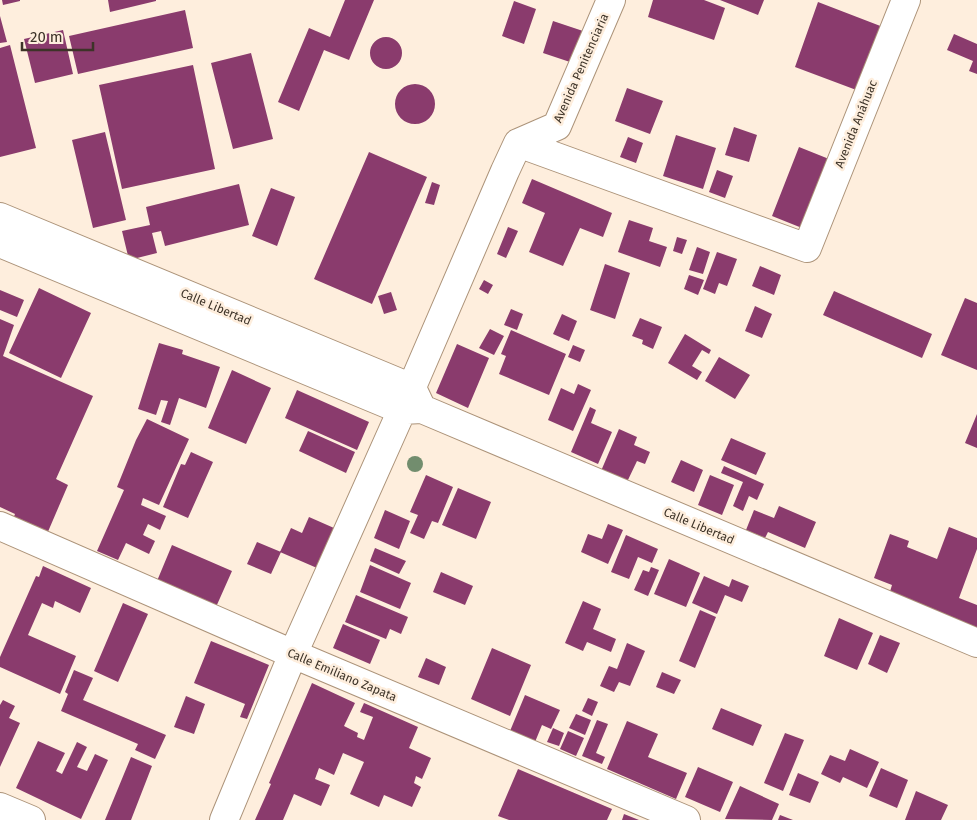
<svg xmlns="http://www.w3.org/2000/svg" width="977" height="820" font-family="'Fira Sans',sans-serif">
  <rect width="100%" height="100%" fill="#feeedd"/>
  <path fill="#8a3b6d" d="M2,0H20V1L3,5Z
    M108,0H156V1L110,12Z
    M345,0H374L349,60L324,50L299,111L278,102L309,28L330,37Z
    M653,0H704L725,8L714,40L648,17Z
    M720,0H764L758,15Z
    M514,1L536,9L524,44L502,36Z
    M818,2L883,27L859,91L795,67Z
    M185,10L193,48L78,74L69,36Z
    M0,16L7,42L0,43Z
    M553,21L586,32L576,64L543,53Z
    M63,30L73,74L35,83L24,39Z
    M954,34L977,44V74L969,71L973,61L947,50Z
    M370 53a16 16 0 1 1 32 0a16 16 0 1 1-32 0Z
    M10,45L36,148L0,157V48Z
    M251,53L273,139L233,149L211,63Z
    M193,65L215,169L122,189L99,85Z
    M395 104a20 20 0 1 1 40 0a20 20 0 1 1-40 0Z
    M627,88L663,101L650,134L615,121Z
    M734,127L757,135L749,162L725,155Z
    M105,132L126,220L93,228L72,140Z
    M676,135L716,148L703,189L663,176Z
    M628,137L643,143L636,163L620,157Z
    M799,147L834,161L807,230L772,216Z
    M369,152L427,177L372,304L314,279Z
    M717,170L733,176L725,198L709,192Z
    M532,179L612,213L603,237L580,228L563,266L529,252L545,213L522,203Z
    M432,182L440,185L434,205L425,203Z
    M239,184L249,225L165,246L161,231L152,233L157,253L129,260L122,231L150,225L146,207Z
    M271,188L295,197L277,246L252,236Z
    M629,220L653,228L649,241L667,247L660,267L618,252Z
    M508,227L518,231L506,258L497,254Z
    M677,237L687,240L682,254L673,251Z
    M697,247L710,252L703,274L689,270Z
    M717,252L737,259L727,286L719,283L715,294L703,289Z
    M605,264L630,273L615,319L590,310Z
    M760,266L781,275L774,295L752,286Z
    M689,275L704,280L698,295L684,289Z
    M484,280L493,285L488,294L479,289Z
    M39,288L91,313L61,378L9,353Z
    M0,290L24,300L17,317L0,310Z
    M834,291L932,334L922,358L823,315Z
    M391,292L397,310L384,314L378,296Z
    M965,298L977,303V370L941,355Z
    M755,306L772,314L762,338L745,331Z
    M511,309L523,314L517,330L504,325Z
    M562,314L577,321L569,341L553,334Z
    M640,318L662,327L653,349L642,344L643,340L632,336Z
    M0,319L14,325L3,356L93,396L56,479L68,485L47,534L13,519L15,514L0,507Z
    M490,329L504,336L494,355L479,348Z
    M511,330L566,354L549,395L499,374L506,356L501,354Z
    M685,334L711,350L709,354L702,350L692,366L702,372L697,380L668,363Z
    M159,343L183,350L182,354L220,367L206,408L179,398L170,425L161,422L168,401L161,400L156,415L138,409Z
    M457,344L489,358L468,408L436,393Z
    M573,345L585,350L580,362L568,357Z
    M719,357L750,375L735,399L705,381Z
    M232,370L271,388L246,444L208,428Z
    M578,384L591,390L573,431L548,420L561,388L574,394Z
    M297,390L369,422L357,450L285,418Z
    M590,407L596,410L591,423L612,432L598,464L571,452Z
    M977,414V448L965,443Z
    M147,419L189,439L159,505L143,498L141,505L166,516L160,530L148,524L143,535L155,541L149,554L126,543L118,560L97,551L124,490L117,487L136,440Z
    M619,429L637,437L634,445L650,452L645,464L637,461L627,482L601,471Z
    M308,431L355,452L346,473L299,451Z
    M731,438L766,453L756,475L721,460Z
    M191,452L213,462L188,518L163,507L181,464L185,465Z
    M681,460L703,470L694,492L671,482Z
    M724,466L764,484L757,500L749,496L743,511L733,506L743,482L721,473Z
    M426,475L453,487L438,523L432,521L424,539L410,533L418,515L410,512Z
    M710,475L734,485L722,515L698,505Z
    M458,488L491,502L476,539L442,525Z
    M779,506L816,522L805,548L768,532L765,538L746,530L754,510L774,518Z
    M385,510L410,521L399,549L374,538Z
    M309,517L334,528L317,568L280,552L291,528L302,533Z
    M608,524L623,530L608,564L581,552L588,534L602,539Z
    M949,527L977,538V549L959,598L977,605V631L888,598L892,585L874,578L890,534L909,541L907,547L937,559Z
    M626,535L658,549L652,563L638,557L629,579L611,572Z
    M257,542L281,552L271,574L247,564Z
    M172,545L232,571L216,607L157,581Z
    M375,548L406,561L399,574L370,561Z
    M669,559L700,573L686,607L654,594Z
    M370,565L411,583L400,609L360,592Z
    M43,566L91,588L80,613L55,601L53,608L42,603L28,635L76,656L60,694L0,667V657L36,576L39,577Z
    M651,567L659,570L648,596L634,590L643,570L649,572Z
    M441,572L473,586L465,605L433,592Z
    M704,576L729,587L732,579L749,586L742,602L725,595L717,614L692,603Z
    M356,595L408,617L401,634L390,629L386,639L345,622Z
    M583,601L601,609L593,629L616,639L611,652L587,642L583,651L565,643Z
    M123,603L148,614L118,682L94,671Z
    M700,610L716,617L695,668L679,661Z
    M839,618L873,633L857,670L824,656Z
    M343,624L380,640L370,664L333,648Z
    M880,635L900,643L887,673L868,664Z
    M211,641L269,665L247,719L240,717L245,704L194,683Z
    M627,643L645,651L630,686L619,682L614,692L600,686L609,666L617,669Z
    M492,648L531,665L510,716L471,699Z
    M426,658L446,667L439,685L418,677Z
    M74,670L93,678L83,700L166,735L155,759L135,750L138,744L61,711L68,694L65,692Z
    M662,672L681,680L674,694L656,687Z
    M312,683L355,703L344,726L358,733L357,737L364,740L373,717L360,712L364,703L418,727L409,748L431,758L422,779L416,776L414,783L421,787L412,807L384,795L379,807L350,794L364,762L343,753L334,775L319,768L315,779L330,785L321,806L294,794L283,820H255L271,784L269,783Z
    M525,695L560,710L551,729L542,725L535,742L510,731Z
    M186,696L205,704L194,734L174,727Z
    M588,698L598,702L592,716L582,711Z
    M3,700L15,706L9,718L20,723L0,767V705Z
    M721,708L762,725L753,746L712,729Z
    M576,714L591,720L585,735L569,728Z
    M597,720L608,724L596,753L605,757L602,764L582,756Z
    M627,721L658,734L648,757L687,773L676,799L607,769Z
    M553,728L564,733L559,746L547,742Z
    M568,731L584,738L576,756L560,749Z
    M785,733L804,740L783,791L764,783Z
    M38,741L65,753L56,771L62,774L77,742L87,747L77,767L87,771L95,754L108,760L81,819L16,788Z
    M850,749L879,762L867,788L843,777L840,783L821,774L830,755L845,761Z
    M131,757L152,766L131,820H105Z
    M698,767L733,782L720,812L685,797Z
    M881,768L908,780L897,808L869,796Z
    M518,769L612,809L607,820H509L498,816Z
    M798,773L819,782L810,803L789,795Z
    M740,786L779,804L772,820L725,819Z
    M916,791L948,805L941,820H905Z
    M624,814L639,820H622Z
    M780,815L793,820H778Z"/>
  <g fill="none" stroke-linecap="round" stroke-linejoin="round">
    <defs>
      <path id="minor" d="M518,143L807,248L906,0
        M518,143L557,126L611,0
        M0,217L412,388L420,405
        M0,243L402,410L422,409L977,643
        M0,526L293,654L686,820
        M224,820L293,654L402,410L505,171L518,143"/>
      <path id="major" d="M0,807L31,820"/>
    </defs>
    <use href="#minor" stroke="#ac9379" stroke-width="30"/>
    <use href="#major" stroke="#ac9379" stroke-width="30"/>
    <use href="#minor" stroke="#fff" stroke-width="28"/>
    <use href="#major" stroke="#fff" stroke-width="28"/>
  </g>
  <circle fill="#728d6e" cx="415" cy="464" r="8"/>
  <g text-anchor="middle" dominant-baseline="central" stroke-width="5" stroke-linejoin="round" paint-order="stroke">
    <g font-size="12" fill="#3d3328" stroke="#feeedd">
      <text transform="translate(581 68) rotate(-66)">Avenida Penitenciaria</text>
      <text transform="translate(856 124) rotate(-68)">Avenida Anáhuac</text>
      <text transform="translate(216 307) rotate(23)">Calle Libertad</text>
      <text transform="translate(699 526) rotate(23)">Calle Libertad</text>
      <text transform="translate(342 675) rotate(23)">Calle Emiliano Zapata</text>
    </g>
  </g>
  <path d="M22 42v8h71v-8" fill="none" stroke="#3d3328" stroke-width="2.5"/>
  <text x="30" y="42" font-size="15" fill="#3d3328" stroke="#feeedd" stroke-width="4" paint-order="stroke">20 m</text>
</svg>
